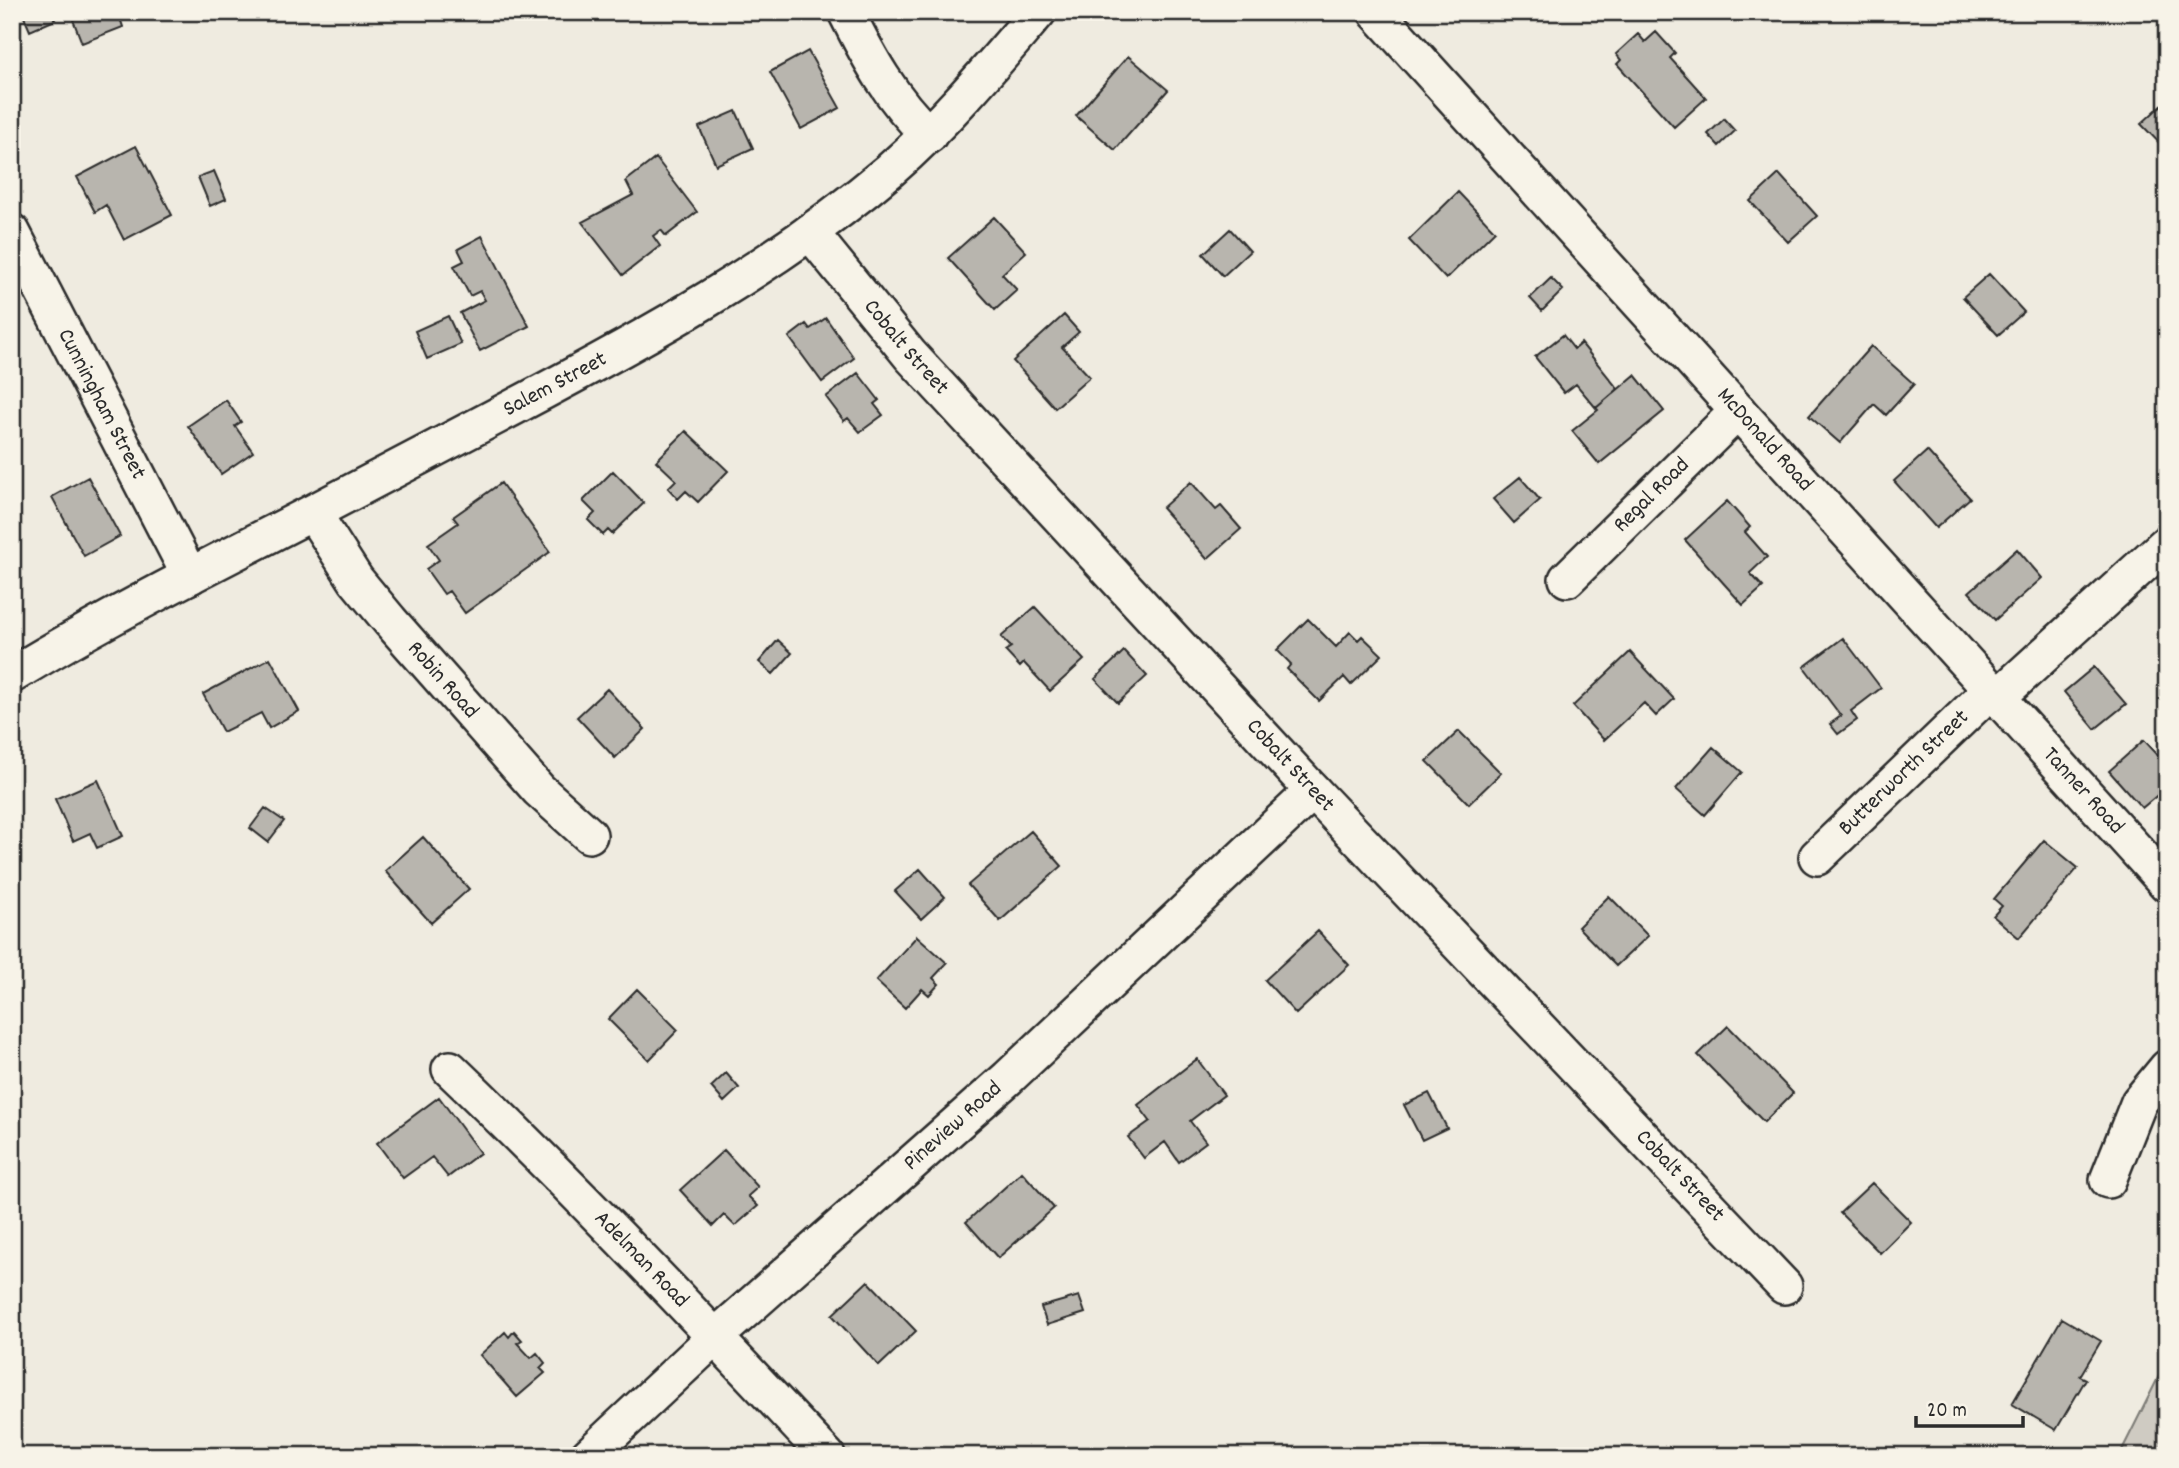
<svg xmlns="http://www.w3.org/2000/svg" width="2179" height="1468" font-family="Dekko,sans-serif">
  <rect width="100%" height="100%" fill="#efebe0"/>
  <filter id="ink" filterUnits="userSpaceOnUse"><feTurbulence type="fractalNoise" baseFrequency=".0143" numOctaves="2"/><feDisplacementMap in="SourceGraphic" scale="14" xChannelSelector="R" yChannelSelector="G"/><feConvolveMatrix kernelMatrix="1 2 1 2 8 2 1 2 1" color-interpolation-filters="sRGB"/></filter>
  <g filter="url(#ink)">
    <path fill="#cfcbc2" stroke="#7d7b76" stroke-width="2" d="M2167,1360V1456H2120L2122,1450Z"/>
    <path fill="#b8b5ae" stroke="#2b2b2b" stroke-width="2" d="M22,12H51L55,20L30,31Z
      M70,12H118L123,27L82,43Z
      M1656,32L1675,53L1670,58L1706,98L1674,127L1617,64L1621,60L1616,54L1638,34L1645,42Z
      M808,51L840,108L801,129L770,72Z
      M1128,56L1168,90L1115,150L1076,116Z
      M2167,100V151L2141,124Z
      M736,111L753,148L716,165L699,127Z
      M1724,119L1735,131L1719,146L1708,134Z
      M136,146L172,215L124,240L106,205L95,212L77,177Z
      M656,158L697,212L666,236L661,230L653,236L660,246L623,275L582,222L633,195L626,181Z
      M214,171L226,199L210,206L198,177Z
      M1779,174L1817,216L1788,242L1750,201Z
      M1458,192L1495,231L1446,279L1409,240Z
      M994,217L1026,252L1002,274L1017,290L995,310L948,258Z
      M1230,229L1250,251L1223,276L1203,254Z
      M482,236L529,326L480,351L460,313L485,300L480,291L470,296L454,266L464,261L458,249Z
      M1989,274L2024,312L1998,335L1963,297Z
      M1551,278L1563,290L1542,311L1530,298Z
      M1064,315L1079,332L1062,347L1090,377L1055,408L1013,361Z
      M448,316L461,344L427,359L415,331Z
      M826,318L854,358L822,382L789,337L806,324L810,329Z
      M1563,335L1574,349L1581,343L1618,389L1596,408L1576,384L1564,393L1535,357Z
      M1871,346L1914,384L1886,415L1874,404L1840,443L1809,416Z
      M858,373L879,400L874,404L883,415L860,432L848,418L844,421L826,397Z
      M1635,375L1664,411L1599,464L1572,431L1598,410L1596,408Z
      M226,400L241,422L235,426L253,452L221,474L188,426Z
      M686,431L728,471L698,502L686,491L678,499L668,488L676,480L656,461Z
      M1927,451L1970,498L1936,528L1894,481Z
      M613,471L644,503L612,534L608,530L603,535L588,520L595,513L583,501Z
      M88,477L120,536L84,556L52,497Z
      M1520,477L1540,500L1514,523L1493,499Z
      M1191,482L1216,510L1221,506L1241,529L1207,559L1162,508Z
      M501,483L550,552L465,613L449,591L444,594L426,569L439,560L428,544L458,523L453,517Z
      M1727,501L1750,527L1745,532L1767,557L1750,573L1763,587L1743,605L1685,540Z
      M2017,549L2042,578L1995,620L1969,592Z
      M1035,607L1084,660L1050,691L1024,663L1020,667L1005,651L1011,647L1001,637Z
      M1308,619L1336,647L1350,632L1358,640L1362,636L1382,655L1351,685L1344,677L1319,701L1287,669L1291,664L1277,650Z
      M1843,638L1881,688L1851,711L1857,720L1838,734L1830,724L1841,716L1804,667Z
      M778,640L792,653L773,674L759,662Z
      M1124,651L1147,676L1118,703L1095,679Z
      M1630,652L1674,699L1656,716L1644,703L1604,740L1573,706Z
      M270,658L299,711L269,728L261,713L223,732L203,694Z
      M2094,667L2126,704L2095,729L2064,692Z
      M607,689L645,729L615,758L577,717Z
      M1459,731L1501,773L1469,804L1427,761Z
      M2144,740L2167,765V787L2142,808L2109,771Z
      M1713,747L1742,772L1705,815L1676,789Z
      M98,780L123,836L97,848L90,833L73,841L55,799Z
      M265,808L284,821L268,842L250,828Z
      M1031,831L1062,866L1000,921L968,885Z
      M423,837L469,889L431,923L385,871Z
      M2044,840L2078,868L2019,938L1993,916L2002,906L1994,899Z
      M920,869L945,897L921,919L895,891Z
      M1609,896L1648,936L1616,966L1578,927Z
      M1318,931L1349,965L1296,1014L1265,980Z
      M917,936L947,963L933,978L939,984L929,995L922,989L905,1008L876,981Z
      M637,989L678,1030L649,1060L608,1019Z
      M1728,1026L1793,1093L1764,1122L1698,1055Z
      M1197,1059L1224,1095L1190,1121L1206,1142L1179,1162L1165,1142L1144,1158L1128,1137L1150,1121L1138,1105Z
      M726,1073L739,1088L724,1102L711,1087Z
      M1429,1093L1447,1128L1422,1140L1404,1105Z
      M439,1097L480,1153L448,1177L432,1157L403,1178L377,1143Z
      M724,1150L758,1187L748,1196L758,1206L735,1226L724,1215L713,1226L680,1190Z
      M1022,1172L1054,1208L998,1258L966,1222Z
      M1872,1183L1911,1222L1880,1253L1840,1213Z
      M868,1281L916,1331L879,1366L832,1315Z
      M1079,1296L1085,1313L1047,1325L1041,1307Z
      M2062,1318L2101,1341L2080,1376L2086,1379L2056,1430L2012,1404Z
      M514,1331L522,1340L517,1343L531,1358L537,1353L545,1363L540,1368L545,1373L517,1397L480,1355L505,1332L509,1337Z"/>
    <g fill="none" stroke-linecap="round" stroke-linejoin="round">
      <defs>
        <g id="minor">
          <path d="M846,12C869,58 891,99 929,135"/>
          <path id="s1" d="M1376,12L2167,884"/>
          <path id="s2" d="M12,232L190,576"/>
          <path id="s3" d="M810,232L910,355L1313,791L1784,1286"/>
          <path id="s4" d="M313,513L356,580L390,621L539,790L589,835"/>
          <path id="s5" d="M1567,579L1738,411"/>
          <path id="s6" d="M12,675C107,617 207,567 306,516C376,480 445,443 514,407C645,338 777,266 890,170C945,122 991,67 1038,12"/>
          <path d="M1998,697L2167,543"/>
          <path id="s7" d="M1817,857L1991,690"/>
          <path id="s8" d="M450,1069C580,1193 704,1325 827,1456"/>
          <path d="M2108,1180L2139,1102L2167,1068"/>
          <path id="s9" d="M588,1456L715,1337L1008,1078L1313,791"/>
        </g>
      </defs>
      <use href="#minor" stroke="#2b2b2b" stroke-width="40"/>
      <use href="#minor" stroke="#f7f3e8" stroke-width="35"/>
    </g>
  </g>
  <g text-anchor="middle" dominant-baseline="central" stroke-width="7" stroke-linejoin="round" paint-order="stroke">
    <g font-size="23" fill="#2b2b2b" stroke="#f7f3e8">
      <text stroke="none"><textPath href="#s3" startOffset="150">Cobalt Street</textPath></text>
      <text stroke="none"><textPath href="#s6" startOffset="616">Salem Street</textPath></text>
      <text stroke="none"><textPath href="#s2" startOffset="194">Cunningham Street</textPath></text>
      <text stroke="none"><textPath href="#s1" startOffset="578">McDonald Road</textPath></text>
      <text stroke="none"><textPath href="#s5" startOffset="119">Regal Road</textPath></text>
      <text stroke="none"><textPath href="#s4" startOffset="212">Robin Road</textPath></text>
      <text stroke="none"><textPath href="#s3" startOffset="718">Cobalt Street</textPath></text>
      <text stroke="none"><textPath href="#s7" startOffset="121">Butterworth Street</textPath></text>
      <text stroke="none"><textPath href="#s1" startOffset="1052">Tanner Road</textPath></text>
      <text stroke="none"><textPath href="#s9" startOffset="492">Pineview Road</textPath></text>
      <text stroke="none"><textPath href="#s3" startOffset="1284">Cobalt Street</textPath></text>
      <text stroke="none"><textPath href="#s8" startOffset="270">Adelman Road</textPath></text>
    </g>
  </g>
  <rect width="2179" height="1468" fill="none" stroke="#f7f3e8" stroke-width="42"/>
  <rect x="21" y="21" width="2137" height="1426" fill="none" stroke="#2b2b2b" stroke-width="2.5" filter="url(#ink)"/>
  <path d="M1916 1416v10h107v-10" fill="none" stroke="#2b2b2b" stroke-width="3.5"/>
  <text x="1927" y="1416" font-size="21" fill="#2b2b2b" stroke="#f7f3e8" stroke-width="5" paint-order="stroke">20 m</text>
</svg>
